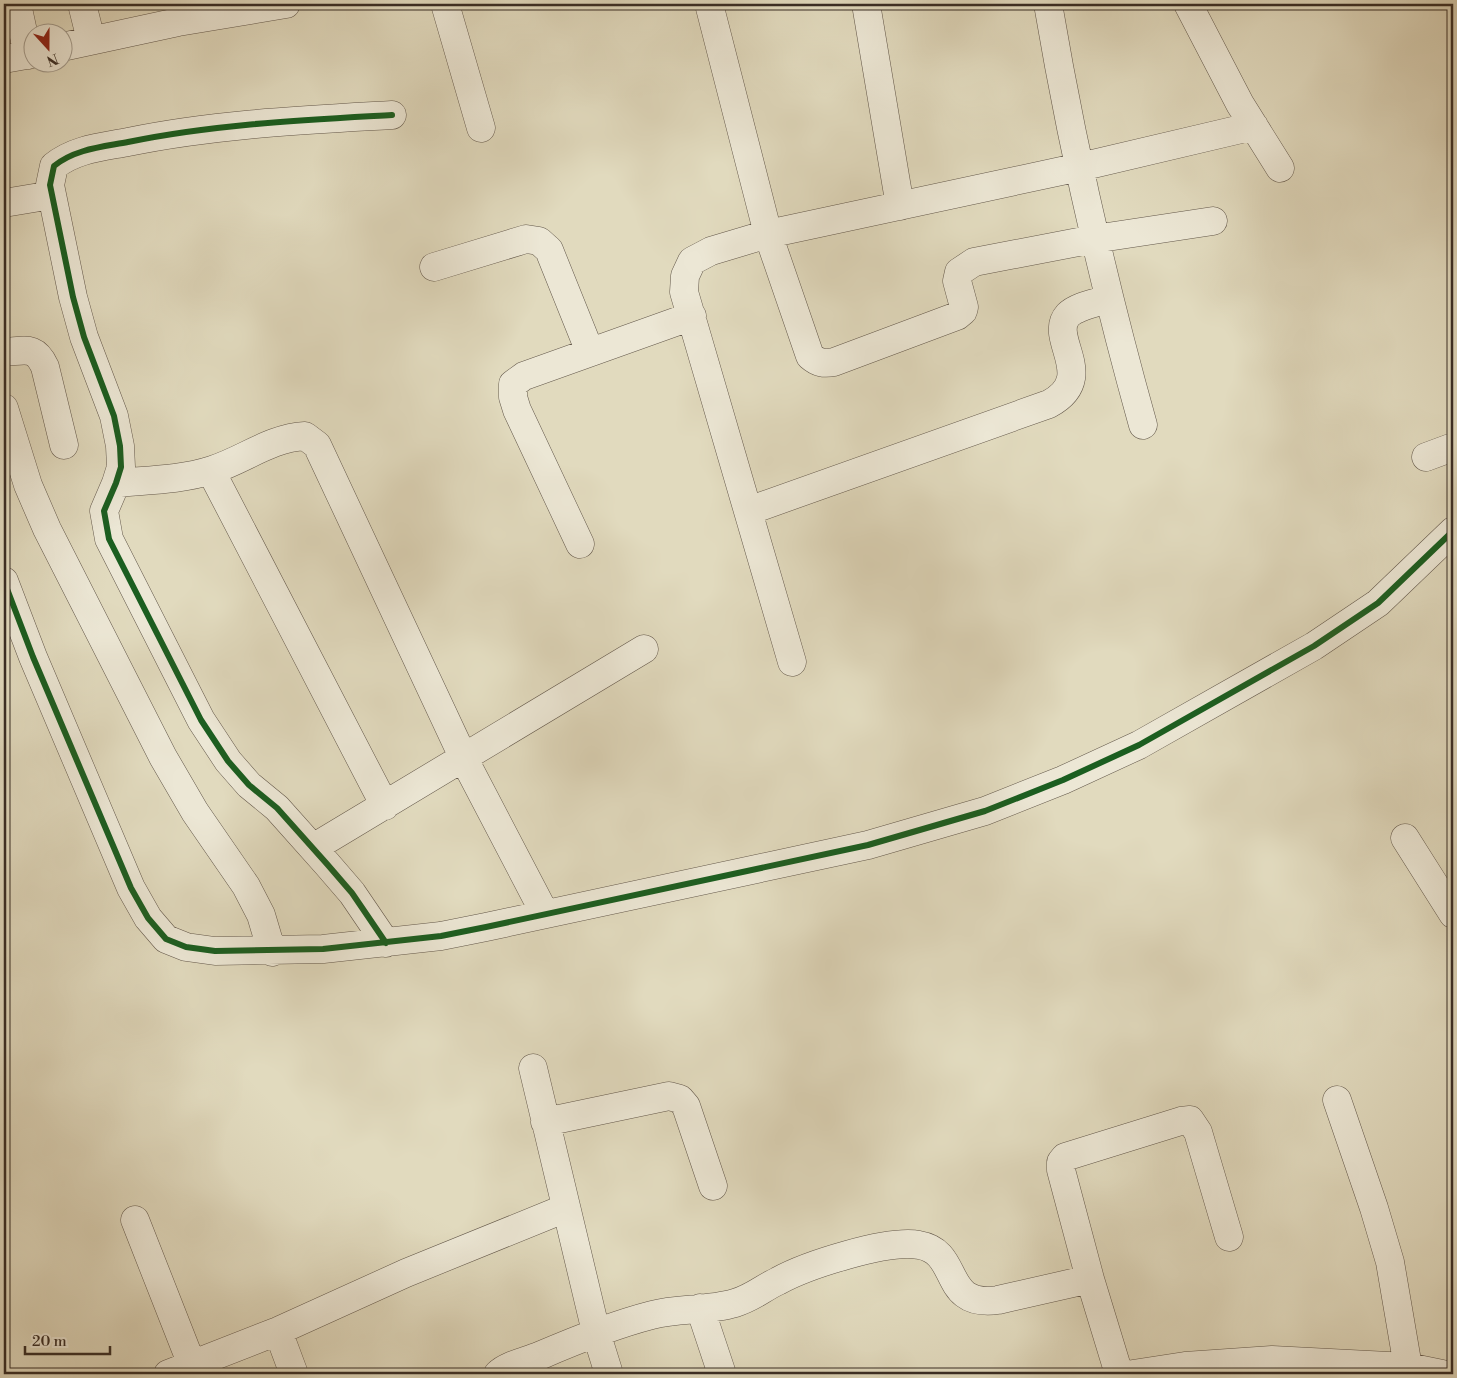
<svg xmlns="http://www.w3.org/2000/svg" width="1457" height="1378" font-family="'Libre Bodoni',serif">
  <rect width="100%" height="100%" fill="#e1dabe"/>
  <filter id="stains"><feTurbulence type="fractalNoise" baseFrequency=".004" numOctaves="4"/><feColorMatrix values="0 0 0 0 .2 0 0 0 0 .09 0 0 0 0 .02 0 0 0 .5 -.17"/></filter>
  <radialGradient id="worn" r=".72"><stop offset=".6" stop-color="#630" stop-opacity="0"/><stop offset="1" stop-color="#630" stop-opacity=".3"/></radialGradient>
  <g fill="none" stroke-linecap="round" stroke-linejoin="round">
    <defs>
      <path id="street" d="M17,4L28,55
        M82,4L91,40
        M445,4L481,128
        M709,4L768,234L810,356C818,363 824,364 834,362L957,316L963,311L964,307L957,281L959,272L974,262L1094,239L1213,221
        M866,4L900,206
        M1048,4C1072,146 1104,286 1143,425
        M1188,4L1240,104L1280,168
        M62,47L178,22L286,4
        M4,59L32,54
        M4,203L52,195
        M434,267L526,239L539,241L549,250L590,352
        M4,352C25,351 35,345 45,367L64,445
        M4,408L28,485L47,529L163,757L195,812L246,886L261,915L272,952
        M1426,457L1453,447
        M211,471L385,806
        M116,483C148,480 181,480 212,470C244,460 270,438 305,436L317,445L464,759L545,914
        M748,511L1049,404C1099,377 1047,338 1068,315C1077,306 1096,303 1108,299
        M580,544L517,410L513,397V384L524,376L692,316
        M4,581L33,657L131,888L148,918L166,939L186,947L215,951L323,949L441,936L486,927L868,845L985,811L1063,780L1139,745L1314,646L1378,603L1453,531
        M792,662L684,292L685,276L692,261L711,251L768,234L1080,167L1254,126
        M1405,838L1453,914
        M313,848L644,649
        M386,943L352,893L327,864L277,808L249,785L228,761L201,720L109,539L104,511L116,483L121,467L120,446L114,416L84,337L73,297L50,185L54,166C75,149 102,147 128,142C215,124 304,120 392,115
        M533,1068L596,1332L609,1374
        M1337,1100L1374,1208L1390,1262L1408,1367
        M545,1122L669,1096L680,1099L686,1106L713,1186
        M135,1220L192,1365
        M700,1308L722,1374
        M278,1331L294,1374
        M168,1374L278,1331L406,1273L566,1208
        M498,1374C507,1365 527,1361 539,1356C576,1340 613,1325 652,1315C679,1308 708,1311 735,1303C754,1297 761,1289 778,1281C807,1265 888,1239 919,1245C962,1252 940,1308 998,1300L1090,1279
        M1119,1374L1090,1279L1061,1170V1162L1065,1157L1181,1121L1190,1120L1198,1132L1229,1237
        M1133,1374L1185,1366L1272,1360L1408,1367L1442,1374"/>
    </defs>
    <use href="#street" stroke="#63584b" stroke-width="29"/>
    <use href="#street" stroke="#ece7d5" stroke-width="28"/>
    <defs>
      <path id="cycleway" d="M4,581L33,657L131,888L148,918L166,939L186,947L215,951L323,949L441,936L486,927L868,845L985,811L1063,780L1139,745L1314,646L1378,603L1453,531
        M386,943L352,893L327,864L277,808L249,785L228,761L201,720L109,539L104,511L116,483L121,467L120,446L114,416L84,337L73,297L50,185L54,166C75,149 102,147 128,142C215,124 304,120 392,115"/>
    </defs>
    <use href="#cycleway" stroke="#ece7d5" stroke-width="9"/>
    <use href="#cycleway" stroke="#1b5e20" stroke-width="6"/>
  </g>
  <rect width="1457" height="1378" fill="none" stroke="#e1dabe" stroke-width="20"/>
  <rect x="5" y="5" width="1447" height="1368" fill="none" stroke="#392d25" stroke-width="2.5"/>
  <rect x="10" y="10" width="1437" height="1358" fill="none" stroke="#392d25"/>
  <g transform="translate(48 48) rotate(159)"><circle r="24" fill="#ece7d5" stroke="#a49d8f"/>
  <path d="M0-4L9 19L0 12L-9 19Z" fill="#8f2418"/>
  <text y="-8" font-size="14" font-weight="bold" text-anchor="middle" fill="#392d25">N</text>
  </g>
  <path d="M25 1346v8h85v-8" fill="none" stroke="#392d25" stroke-width="2.5"/>
  <text x="32" y="1346" font-size="15" fill="#392d25" stroke="#ece7d5" stroke-width="4" paint-order="stroke">20 m</text>
  <rect width="100%" height="100%" filter="url(#stains)"/>
  <rect width="100%" height="100%" fill="url(#worn)"/>
</svg>
